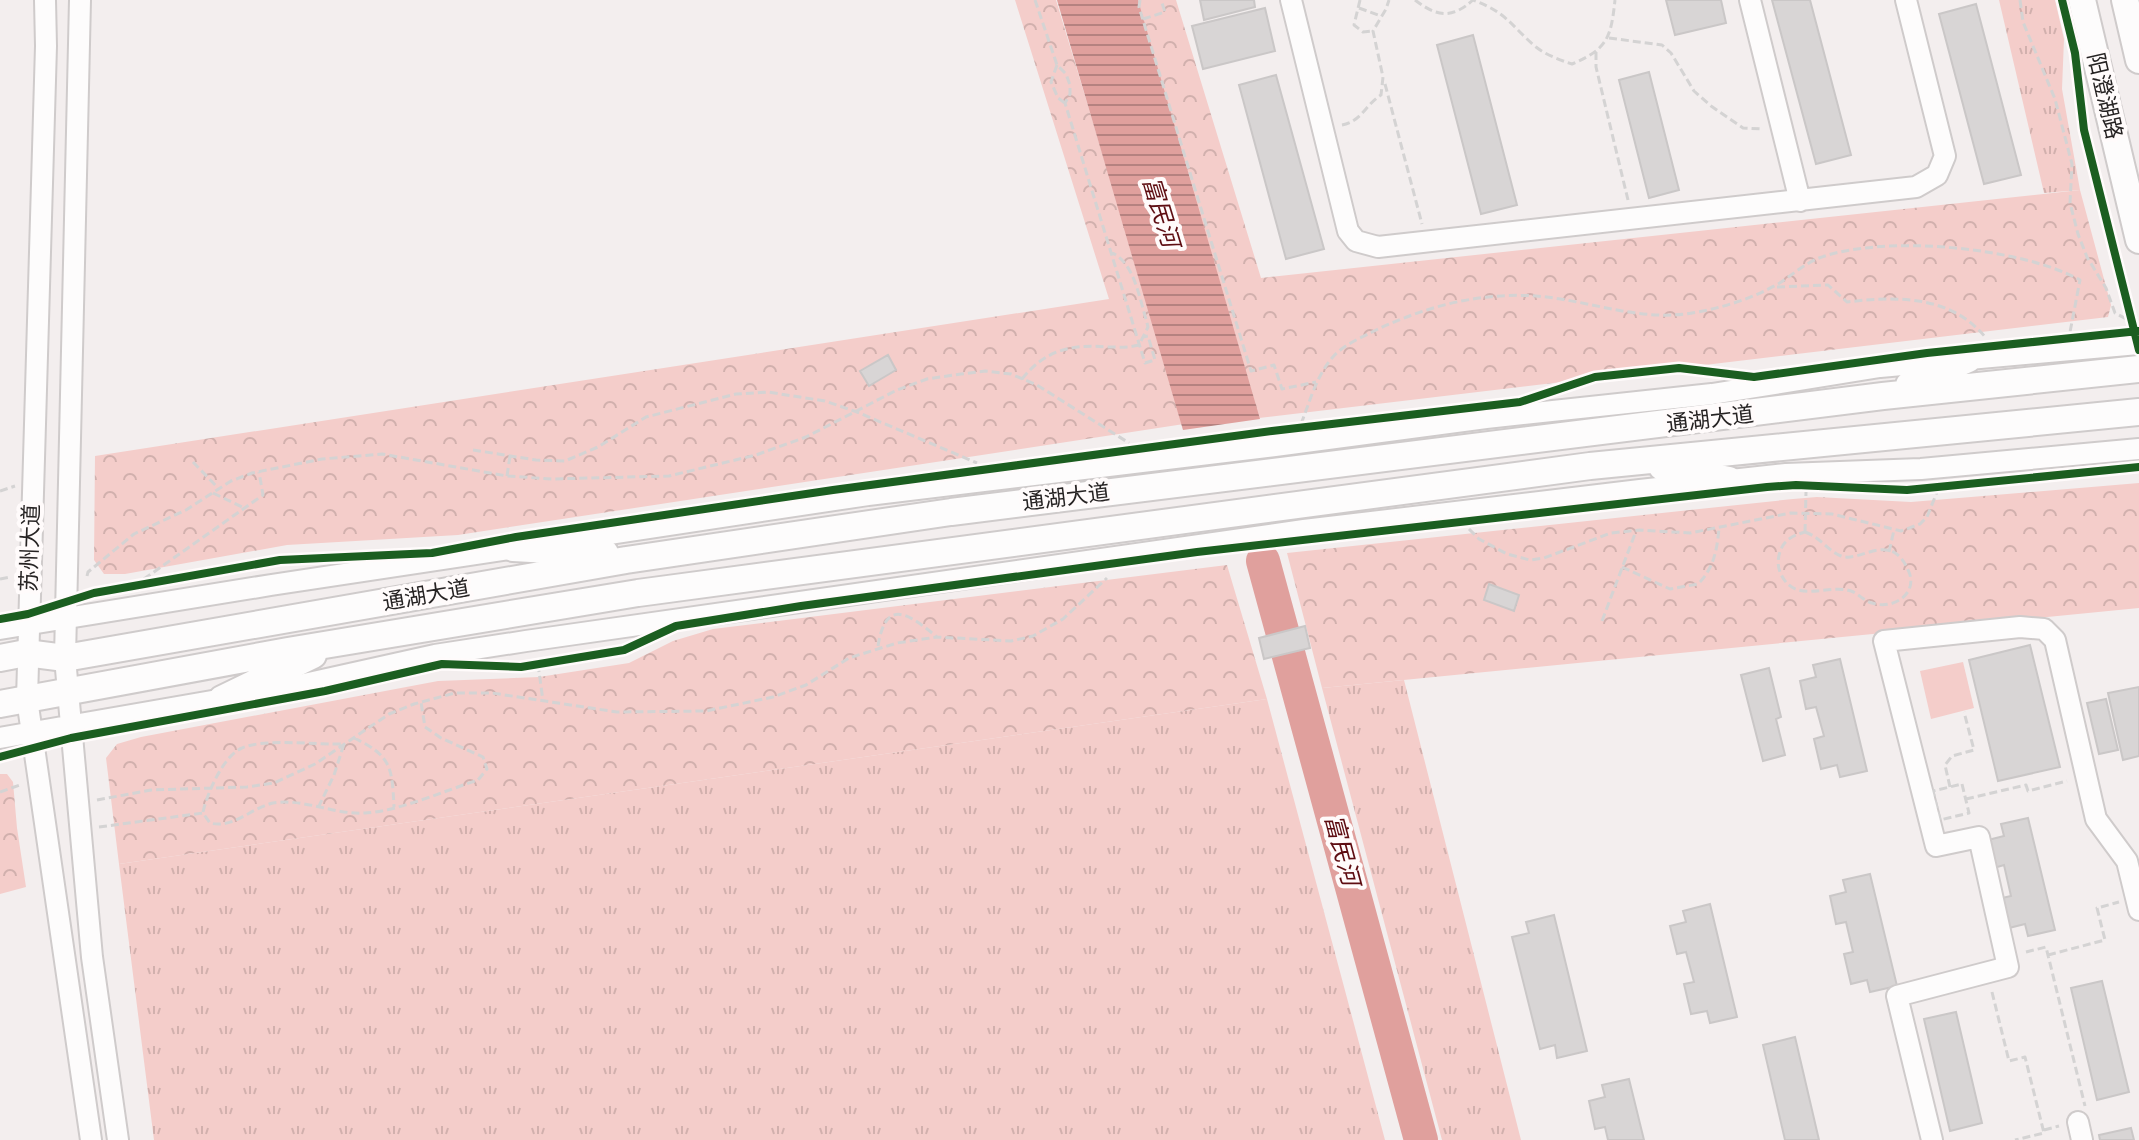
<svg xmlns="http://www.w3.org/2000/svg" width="2139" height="1140" font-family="'DejaVu Sans','Noto Sans SC',sans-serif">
  <defs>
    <pattern id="grass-tufts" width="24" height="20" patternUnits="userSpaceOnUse" patternTransform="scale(2)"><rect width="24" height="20" fill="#f4cdca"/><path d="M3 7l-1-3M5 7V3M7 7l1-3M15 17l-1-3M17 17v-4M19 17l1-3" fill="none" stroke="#d1b0ad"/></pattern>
    <pattern id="forest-crowns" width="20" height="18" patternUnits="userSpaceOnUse" patternTransform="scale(2)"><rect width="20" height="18" fill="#f4cdca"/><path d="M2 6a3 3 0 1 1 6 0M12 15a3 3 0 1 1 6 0" fill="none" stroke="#d1b0ad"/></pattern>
    <pattern id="water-rules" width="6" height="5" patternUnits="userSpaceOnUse" patternTransform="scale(2)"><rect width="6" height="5" fill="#e0a09d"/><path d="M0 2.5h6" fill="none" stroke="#b58280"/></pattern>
  </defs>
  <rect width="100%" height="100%" fill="#f3eeee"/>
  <path fill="url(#grass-tufts)" d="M1999,0H2055L2064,39L2062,89L2080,190L2044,193Z
    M1404,680L1521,1140H1442L1322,688Z
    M1267,699L1385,1140H154L119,864Z"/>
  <path fill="url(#forest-crowns)" d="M1015,0H1056L1184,424L458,535L287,545L125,574H104L94,560L95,456L1109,299Z
    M1131,0H1176L1261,278L2080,190L2111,305L2108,317L1259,418Z
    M2139,483V608L1322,688L1287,553L1793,499L1817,497L1911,502Z
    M1227,565L1267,699L119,864L106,758L117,744L141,737L438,681L539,677L629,663L673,641L713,629Z
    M0,774H7L13,782L17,828L26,887L0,894Z"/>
  <path fill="#f4cdca" d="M1963,662L1974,708L1931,719L1920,671Z"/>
  <path fill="url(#water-rules)" d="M1057,0H1138L1260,419L1183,430Z"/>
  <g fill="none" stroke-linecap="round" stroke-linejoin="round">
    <path stroke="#e0a09d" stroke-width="34" d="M1263,561L1421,1140"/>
  </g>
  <path fill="#d8d5d5" stroke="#cac7c7" stroke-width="2" d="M1200,0H1254L1255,7L1204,20Z
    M1666,0H1721L1726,23L1675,35Z
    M1772,0H1810L1851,155L1816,164Z
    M1976,4L2021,175L1984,184L1939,14Z
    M1265,8L1275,51L1203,69L1192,26Z
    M1473,35L1517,205L1481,214L1437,45Z
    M1649,72L1679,190L1649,198L1619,80Z
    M1276,75L1324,249L1286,259L1239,85Z
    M888,355L896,370L869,386L860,371Z
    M1489,584L1519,595L1514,611L1484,600Z
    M1305,626L1310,648L1264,659L1259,638Z
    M2030,645L2060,767L1998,781L1969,660Z
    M1840,659L1867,771L1840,777L1837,765L1821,769L1814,739L1824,736L1816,707L1806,709L1800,681L1816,677L1813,665Z
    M1769,668L1781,717L1776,719L1785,755L1763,761L1741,675Z
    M2139,687V756L2123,760L2108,693Z
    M2106,699L2118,750L2099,754L2087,703Z
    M2028,818L2055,930L2028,936L2025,924L2009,928L2002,898L2011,896L2004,865L1994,868L1988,840L2004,836L2001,824Z
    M1870,874L1897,986L1870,992L1867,980L1851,984L1844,954L1853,952L1846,922L1836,924L1830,896L1846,892L1843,880Z
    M1710,904L1737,1017L1710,1023L1707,1011L1691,1014L1684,984L1694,982L1686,952L1677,954L1670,926L1686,922L1683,911Z
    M1554,915L1587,1051L1557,1058L1555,1045L1540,1049L1512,937L1529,933L1526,922Z
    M2102,981L2129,1092L2097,1100L2071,988Z
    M1956,1012L1982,1123L1950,1131L1924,1019Z
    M1795,1037L1819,1140H1785L1763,1045Z
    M1629,1079L1644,1140H1608L1605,1127L1595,1129L1589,1101L1605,1097L1602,1085Z
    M2131,1128L2134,1140H2100L2099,1135Z"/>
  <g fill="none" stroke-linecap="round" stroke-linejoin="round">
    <defs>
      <path id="minor" d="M45,0L46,46L27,699L91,1140
        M80,0L65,658L92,957L118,1140
        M1291,0L1348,231L1356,241L1378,247L1916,187L1937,175L1945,156L1906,0
        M1750,0L1800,201
        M0,629L271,585L868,495L1275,446L1486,418L1712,394L1880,367L2139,344
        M0,738L282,689L435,655L526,641L1304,530L1640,490L1786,474L1921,469L2139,449
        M2078,1122L2082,1140
        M1932,1140L1897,996L2008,967L1979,837L1936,846L1884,641L2020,627L2044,629L2055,640L2096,819L2127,861L2139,910"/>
      <path id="major" d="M2082,0L2139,240
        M2125,0L2139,60
        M1909,385L1968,359
        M1662,467L1729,480
        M513,548L605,553
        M0,658L26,653L65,658L626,560L951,512L1883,396L2139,369
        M222,699L313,655
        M0,704L288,651L638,593L1590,466L2139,412"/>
    </defs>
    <use href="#minor" stroke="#cfcbcb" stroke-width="24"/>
    <use href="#major" stroke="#cfcbcb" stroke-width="30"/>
    <path stroke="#d4d3d3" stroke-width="3" stroke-dasharray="8 4" stroke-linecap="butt" d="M1035,0L1057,65L1066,74L1070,85V94L1065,103L1145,363L1155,360L1148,336L1143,337
      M1140,0L1139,7L1251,371L1274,365L1282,389L1316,382
      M1360,0L1354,25L1363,32L1373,31
      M1415,0C1437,17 1452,19 1473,0C1508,13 1511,26 1536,47C1546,55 1560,60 1572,64C1608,49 1611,37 1615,0
      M2020,0L2023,22L2055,99L2072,164L2070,203L2078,234L2087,257L2106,288L2115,313L2132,322
      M1359,8L1381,16
      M1143,19L1165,12L1161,0
      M1609,38L1662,45L1671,53L1694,91L1711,106L1743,128L1763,129
      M1596,52V67L1628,200
      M1057,65L1051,82L1058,98L1065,103
      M1385,84L1422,224
      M1342,125C1362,121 1365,105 1381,95L1383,77L1373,31L1386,9L1389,0
      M1777,287L1828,285L1847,302C1897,296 1951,295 1986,338
      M1022,379C1045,350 1071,344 1107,347C1119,347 1127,348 1139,345L1148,327L1146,319C1139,297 1134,261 1110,252
      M1301,424C1310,401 1316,377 1332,358C1342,346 1358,339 1372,332C1423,307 1479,292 1536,296C1589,300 1638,322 1692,313C1722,308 1751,299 1778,284C1791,276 1804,264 1819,258C1884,234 2020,247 2080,280L2070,332
      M473,450L536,460L565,461L598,447L646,417L736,394L768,392L825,401L857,412L977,463
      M193,462L219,489
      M507,476L510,456
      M0,491L15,486
      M213,493L244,508
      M1469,529L1479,539L1507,554L1530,560L1544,558L1611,533L1640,530L1690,533L1791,513L1832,514L1901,531L1920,524L1927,517L1939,487
      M1805,532C1820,537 1827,550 1841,556C1860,564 1891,528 1909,572C1918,595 1892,610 1872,603C1864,601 1859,594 1851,591C1827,583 1794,606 1780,572C1777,565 1778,556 1781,549C1786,538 1795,535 1805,532Z
      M1805,532L1806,492
      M1889,552L1894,530
      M1622,567L1670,589L1698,584C1714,568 1717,550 1719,528
      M87,576L88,572L134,534L186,510L231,481L252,473L322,459L382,454L507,476L552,479L669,476L756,455L806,437L897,390L927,379L961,374L985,371L1011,374L1037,385L1129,443
      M0,579L10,577
      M134,586L263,495L259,472
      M1602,621L1636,531
      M878,646C886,596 910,615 937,637
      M538,664L543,701
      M354,738C392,756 392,768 394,807
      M1962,784L1969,813L1940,820L1933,791Z
      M1950,787L1945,765L1952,756L1974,750L1964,712
      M0,792L20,785
      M1966,799L2026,785L2028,791L2067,781
      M97,800L151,790L247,787L274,783L315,764L389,714L414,704L455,693H492L617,712L706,711L773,697L806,685L849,658L897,643L937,637L1011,641L1033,636L1063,619L1107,578
      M203,812C207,794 223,756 242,748C264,738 317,745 344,744L334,775L318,808
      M99,827L203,813L210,823C233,829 251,808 273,803C304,798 334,815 365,813C396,812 447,790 478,780L487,769L483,757L441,738L425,727L421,702
      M2026,952L2046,947L2085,1106
      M2048,955L2105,940L2097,908L2119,902
      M1992,992L2009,1061L2025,1057L2044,1133L2015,1140
      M2044,1130L2059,1126"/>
    <use href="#minor" stroke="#fdfcfc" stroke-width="20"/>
    <use href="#major" stroke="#fdfcfc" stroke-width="26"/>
    <defs>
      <path id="cycleway" d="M2062,0L2075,53L2084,130L2139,350
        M0,619L28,614L94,593L280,560L432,553L516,537L833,490L1272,431L1520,402L1595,377L1679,368L1754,377L1927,353L2139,331
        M0,757L71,738L325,691L442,664L521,667L624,650L676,626L801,606L1197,552L1767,487L1796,485L1907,490L2139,467"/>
    </defs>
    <use href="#cycleway" stroke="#fffbfb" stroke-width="13"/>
    <use href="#cycleway" stroke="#1b5e20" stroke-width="8"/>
  </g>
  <g text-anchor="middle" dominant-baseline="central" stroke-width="8" stroke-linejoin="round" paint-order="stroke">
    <g font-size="22" fill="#262323" stroke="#fffbfb">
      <text transform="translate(2105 96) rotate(77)">阳澄湖路</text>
      <text transform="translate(1710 419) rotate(-7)">通湖大道</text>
      <text transform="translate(1066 497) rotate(-7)">通湖大道</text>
      <text transform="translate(30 548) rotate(-88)">苏州大道</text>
      <text transform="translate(426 595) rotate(-10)">通湖大道</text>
    </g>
    <g font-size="24" font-style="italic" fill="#5e0d12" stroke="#fffbfb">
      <text transform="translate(1161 212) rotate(73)">富民河</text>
      <text transform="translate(1342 850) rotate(75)">富民河</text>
    </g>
  </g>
</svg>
